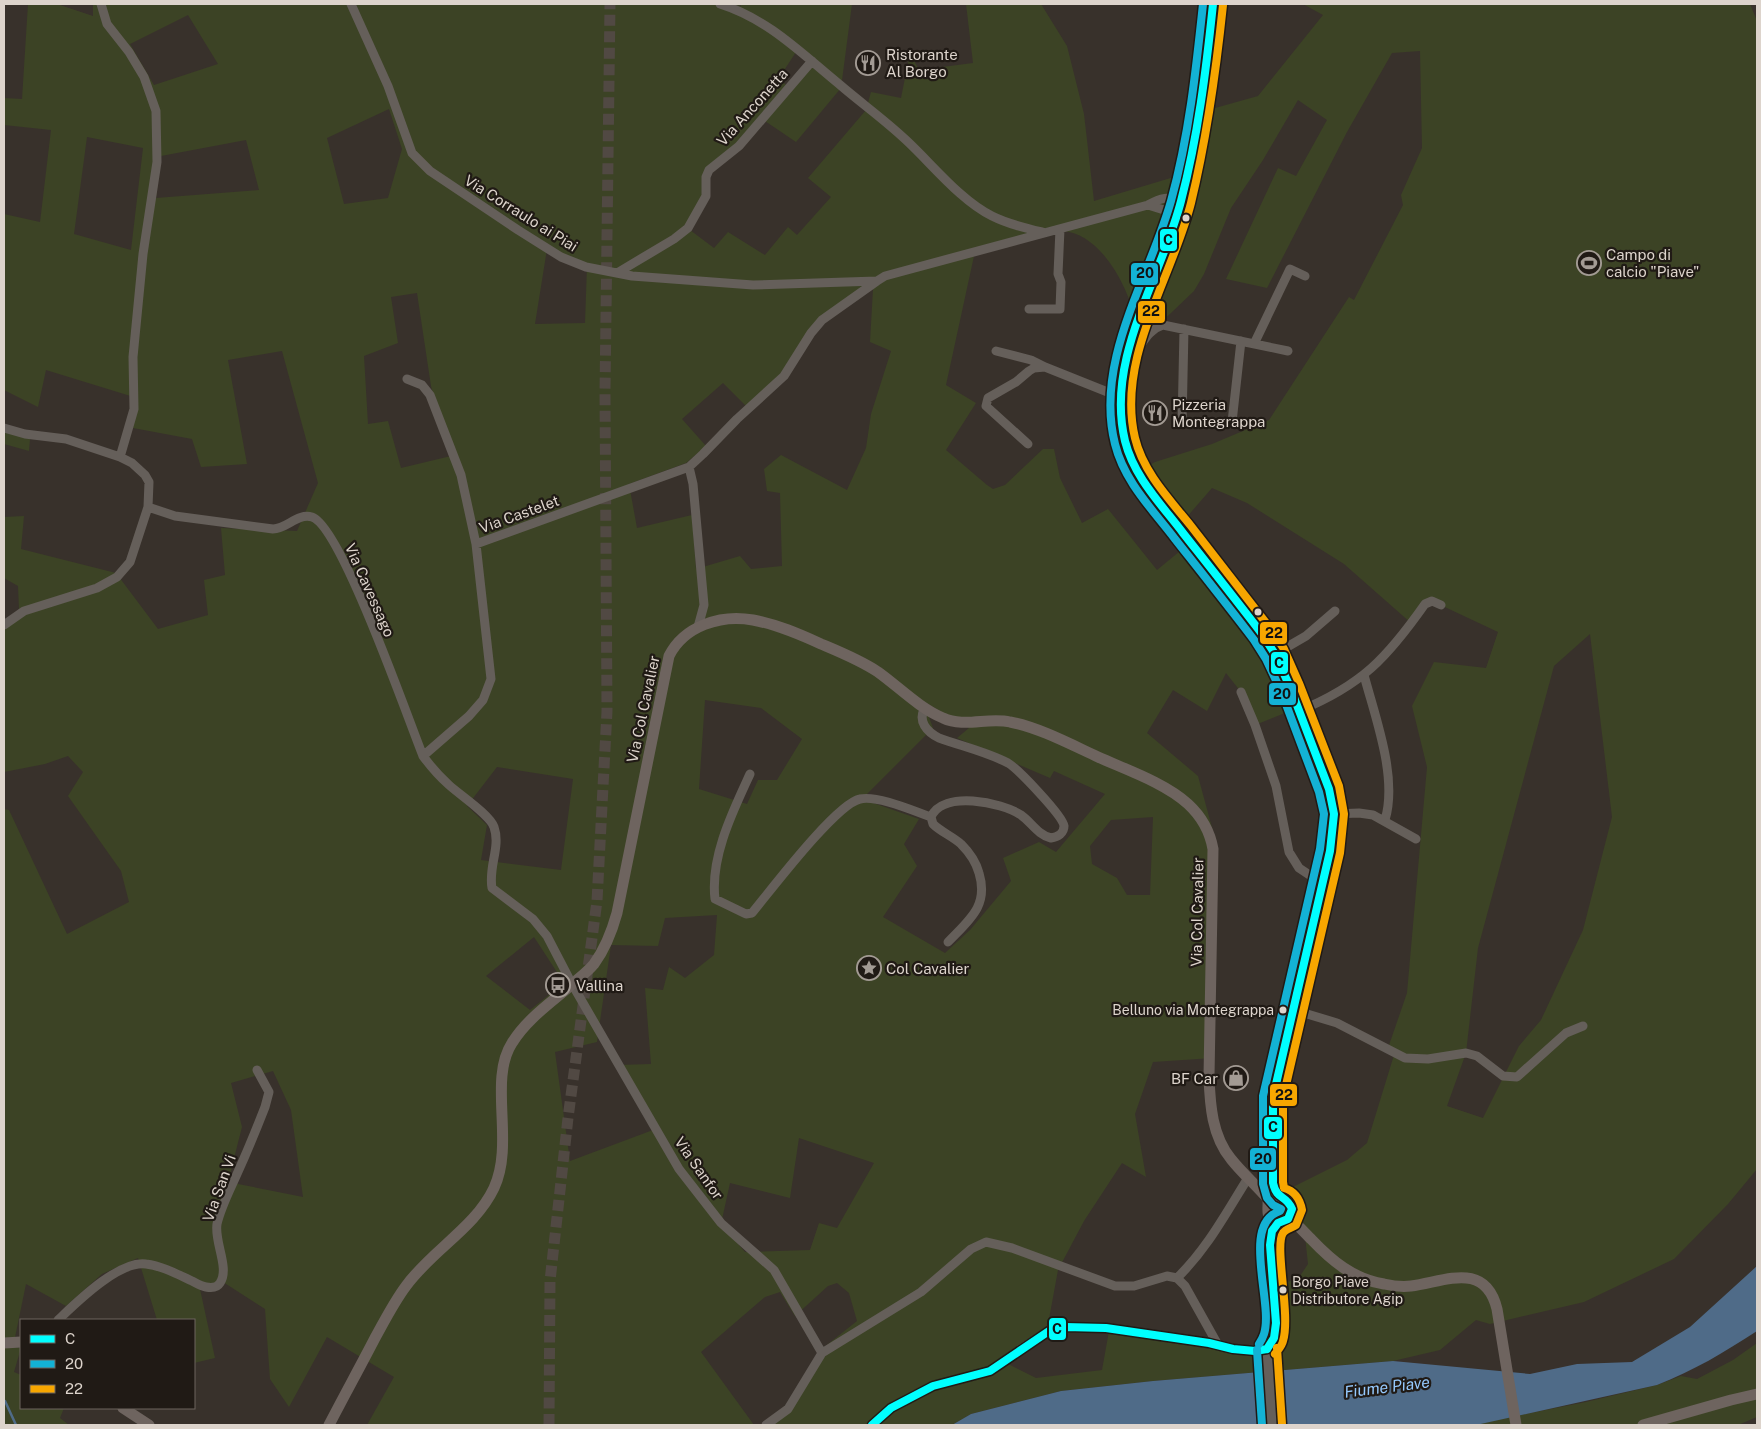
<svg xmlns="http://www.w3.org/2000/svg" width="1761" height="1429" font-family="'Public Sans',sans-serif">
  <rect width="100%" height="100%" fill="#38312b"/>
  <path fill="#3c4325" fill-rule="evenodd" d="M28,4H57L93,16V4H734L741,6V4H852L841,88L796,142L762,119L712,170L690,230L714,248L728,232L765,255L788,227L797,235L831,197L808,178L866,110L871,92L901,98L910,53L919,70L973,63L966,4H1041L1067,46L1084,114L1094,201L1174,177L1207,4H1216L1215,55L1208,110L1258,96L1323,15L1303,4H1750L1757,21V1169L1728,1204L1674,1259L1584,1302L1490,1324L1476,1320L1440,1350L1393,1361L1153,1381L1061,1391L971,1414L952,1425H771L788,1413L823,1348L857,1321L849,1293L837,1283L828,1286L795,1316L780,1292L765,1297L701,1352L754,1425H367L394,1377L327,1337L289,1407L270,1379L265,1309L223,1282L200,1289L215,1358L194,1363V1320H157L138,1258L102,1274L66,1306L26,1284L13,1347L21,1348L14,1372L21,1375V1408H64L60,1418L69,1425H4V809L9,810L67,934L129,902L121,871L68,796L83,772L68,756L45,764L4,772V622L19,609L18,586L4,578V517L24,516L21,549L116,573L158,629L208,615L204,580L225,575L221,528L297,531L318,483L282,351L228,360L247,464L201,467L192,439L133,428L137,398L46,370L38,407L4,390V214L40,222L51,130L4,125V98L22,99ZM188,15L218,64L154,85L130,44ZM798,49L812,61L789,88L779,78ZM1420,51L1422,148L1401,195L1403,205L1354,300L1349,297L1269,420L1212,444L1155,462L1138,472L1179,526L1212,488L1247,503L1344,564L1411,623L1432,601L1498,632L1486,668L1434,662L1412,706L1427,767L1407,993L1387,1051L1394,1055L1367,1143L1347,1160L1291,1188L1277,1189L1282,1195L1291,1199L1297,1207L1304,1227L1308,1264L1298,1279L1271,1286L1272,1303L1271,1340L1263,1348L1109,1331L1102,1370L1036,1378L1002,1361L1047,1330L1058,1270L1084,1221L1122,1163L1146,1177L1135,1114L1153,1062L1213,1058L1214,835L1198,776L1147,733L1173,690L1207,711L1226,673L1241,692L1255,725L1300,707L1261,629L1191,542L1157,570L1108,509L1082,523L1060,478L1054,449H1043L1005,485L993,489L987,485L946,450L976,403L946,385L974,256C996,250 1018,243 1040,237C1047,235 1055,231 1062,231C1102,233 1130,290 1136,324L1149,334L1194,291L1204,274L1231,208L1263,160L1298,100L1327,120L1296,176L1278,168L1226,279L1267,288L1347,132L1392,53ZM389,109L402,149L388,198L344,204L327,138ZM87,137L143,148L131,250L74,234ZM246,140L259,190L156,198L161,156ZM547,249L587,266L585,323L535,324ZM862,288L873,289L870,342L891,351L871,414L866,448L847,490L781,455L764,469L767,491L780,493L782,566L751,569L740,556L696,569L692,515L637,528L629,484L686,463L706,446L682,419L723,383L746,406L770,386L837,308ZM417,293L431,386L451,456L401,468L388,421L368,424L364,356L398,343L391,297ZM1590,634L1612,817L1583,930L1541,1020L1519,1046L1483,1118L1447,1106L1466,1053L1478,948L1554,666ZM705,700L761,708L802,739L777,780H758L747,804L699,789ZM923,701L969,728L957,738L1050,778L1054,771L1105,794L1056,852L1039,842L1003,858L1011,881L970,930L945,953L883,917L917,866L904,844L919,819L862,799L933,728ZM497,767L573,779L561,870L481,860L487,825L467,806ZM1153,817L1150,895H1127L1117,878L1092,864L1090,846L1111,820ZM717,915L714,955L685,978L669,967L663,990L645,988L651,1064L618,1065L653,1130L570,1161L555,1052L597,1042L611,945L658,946L665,918ZM534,937L564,983L530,1010L486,976ZM273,1071L291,1110L303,1197L228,1182L242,1127L231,1083ZM799,1138L874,1163L837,1228L819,1223L810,1250L745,1252L721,1224L730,1183L790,1198Z
    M4,432L30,439L29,451L4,444Z
    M1289,1202L1282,1222L1267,1207L1268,1203Z
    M1757,1343V1417L1738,1425H1469L1586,1402L1657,1385L1681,1376L1697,1379L1733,1360Z"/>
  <path fill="#4f6b88" d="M1757,1266V1331C1723,1353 1695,1370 1657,1385L1476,1425H952L971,1414L1061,1391L1153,1381L1393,1361L1530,1374L1577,1364L1632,1362L1690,1327Z"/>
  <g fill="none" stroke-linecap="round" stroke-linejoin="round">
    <path stroke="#4f6b88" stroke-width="2.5" d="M5,1401L16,1425"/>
    <path stroke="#514943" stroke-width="11" stroke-dasharray="11 5.5" stroke-linecap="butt" d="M549,1425L550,1281L568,1118L597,901L607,711L605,392L610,4"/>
    <path stroke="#655f5a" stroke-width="9" d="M101,4L107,24L129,52L144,77L156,111L157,162L143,254L133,357L134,409L120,457
      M351,4L388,86L412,153L430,171L518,230L561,257L586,267L632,276L753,285L877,281
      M720,4C768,19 801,53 839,84C861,103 885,120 906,140C932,164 960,200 992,216C1008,224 1025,228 1042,232
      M1148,205L1164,210L1179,211
      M617,273L674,239L688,228L706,196V177L709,170L739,146L812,61
      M1029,309H1060L1061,282L1058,274L1060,229
      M1254,344L1290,269L1305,276
      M996,351L1031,360L1045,367
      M1127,356L1133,355C1143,344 1147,330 1163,325L1288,351
      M407,379L422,385L430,395L461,475L476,544L491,679L483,700L469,716L423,756
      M1232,422L1241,341
      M1182,424L1184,329
      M4,428L25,434L66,439L120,457L132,463L145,475L149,482L148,507
      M1028,444L986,406L988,398L1016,382L1029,371L1034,368L1045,367L1120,397
      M689,467L693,484L704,605L698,627
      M476,544L689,467L703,454L737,419L784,376L811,333L822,320L877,281L885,276L1148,205C1160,198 1169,195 1181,203
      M4,625L24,611L97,588L117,577L130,562L148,507L175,516L273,529C287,529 297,513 312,517C341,526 408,719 423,756C431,767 439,776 449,785C460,795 490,815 494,827C501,847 488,867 492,888L533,919L547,936L572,984L679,1169L721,1223L774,1270L822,1353
      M1275,654L1306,636L1335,611
      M1364,675C1375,717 1398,777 1385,820
      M1241,692L1255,725L1276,786L1289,852L1299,868L1323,884
      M925,708C917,721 927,732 939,738C961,746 987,752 1008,763C1018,769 1063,816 1064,826C1064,833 1058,837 1051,838C1038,835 1031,822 1021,815C1001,802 943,790 931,817L933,824C941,832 952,836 961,844C969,852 976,862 979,873C989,906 969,920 948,942
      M1299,711C1362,685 1387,658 1425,604L1432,601L1441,605
      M750,774C733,811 710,857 715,899L746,914L752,913C771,890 836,804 860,799C877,795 914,811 931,817
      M1334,814L1359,813L1373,815L1416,839
      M1294,1010L1337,1023L1405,1058L1428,1059L1466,1053L1477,1056L1503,1076L1517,1077L1566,1033L1583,1026
      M1177,1278C1207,1249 1226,1213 1248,1178
      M58,1320C76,1303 119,1260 146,1264C162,1266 177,1274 192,1281C196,1283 201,1286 206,1287C211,1288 217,1288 220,1283C230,1268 214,1242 217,1224C221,1207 230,1190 237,1174C247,1152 256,1130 265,1107L269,1092L257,1070
      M766,1425L788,1409L822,1353L921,1292L971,1249L986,1242L1012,1248L1115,1286H1134L1167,1276L1177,1278L1185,1286L1218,1345"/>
    <path stroke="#655f5a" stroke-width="10" d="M1213,4C1208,47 1205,92 1196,135C1192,157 1186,180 1181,202C1159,291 1087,384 1139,476L1262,634L1275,654L1290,687L1332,800L1334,814L1330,851L1273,1097V1175L1275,1192
      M1267,1349C1285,1335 1272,1291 1271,1271C1270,1253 1272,1235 1269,1217
      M1267,1349L1272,1425
      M872,1425L891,1408L908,1399L933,1386L990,1371L1020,1350L1049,1331L1065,1327L1106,1328L1209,1343L1233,1349L1255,1351L1267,1349"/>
    <path stroke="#6e645f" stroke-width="11" d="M1288,1219C1298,1224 1303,1231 1311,1239C1332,1261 1353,1279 1384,1284C1393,1286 1402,1287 1411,1286C1444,1282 1485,1260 1497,1309L1516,1425
      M4,1343L21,1342
      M123,1408L149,1425
      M329,1425C344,1396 360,1367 375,1338C385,1320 394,1302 406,1286C432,1250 475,1228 494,1188C515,1143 488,1080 512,1043C528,1017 555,1000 577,980C583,975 589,970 594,964C605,949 612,931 617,913L669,656C684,626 721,614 753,620C776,624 799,634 821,644C840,652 860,660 878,672C899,687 919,708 943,718C964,728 988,717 1010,722C1038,727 1072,745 1098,757C1127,770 1165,783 1188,804C1201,816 1210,832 1213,849L1209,1077C1210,1105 1212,1136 1231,1159C1242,1173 1256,1185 1268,1199C1269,1210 1263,1222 1282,1222L1290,1216L1291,1205L1286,1199L1277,1197L1268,1203
      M1643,1425L1731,1400L1757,1394"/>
    <defs>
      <path id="bus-1" d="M1213,4C1206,71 1198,136 1181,201C1161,279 1105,358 1125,441C1134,477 1161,504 1183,533C1209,566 1236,600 1262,634L1275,654L1290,687L1329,789L1334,814L1330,851L1273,1097V1183C1277,1201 1286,1194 1292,1209L1288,1219L1278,1223L1272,1231L1270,1245L1276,1323L1274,1338L1267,1349
        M872,1425L891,1408L933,1386L990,1371L1049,1331L1065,1327L1106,1328L1209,1343L1233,1349L1255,1351L1267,1349"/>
      <path id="bus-2" d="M1203,4C1196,70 1189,136 1171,201C1149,279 1094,360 1115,444C1124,481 1152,509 1175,539C1201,572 1228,606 1254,640L1266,659L1281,691L1319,792L1324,814L1320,849L1263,1096V1184L1267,1198L1273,1205L1281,1209L1280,1211C1240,1224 1274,1303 1264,1334C1263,1337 1261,1341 1259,1344
        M1257,1350L1262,1425"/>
      <path id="bus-3" d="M1223,5C1216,72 1207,137 1191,203C1172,278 1116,358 1135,438C1143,472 1170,500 1191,526C1217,560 1244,594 1270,628L1284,649L1299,683L1339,786L1344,814L1340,853L1283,1098V1182L1284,1188C1295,1191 1300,1199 1302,1210L1296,1225C1292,1228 1286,1229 1283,1233C1274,1246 1291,1316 1283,1341C1282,1346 1278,1350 1275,1354
        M1277,1348L1282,1424"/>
    </defs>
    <use href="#bus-1" stroke="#201a15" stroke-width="11"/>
    <use href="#bus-2" stroke="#201a15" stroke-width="11"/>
    <use href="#bus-3" stroke="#201a15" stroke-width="11"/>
    <use href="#bus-1" stroke="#0ff" stroke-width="8"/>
    <use href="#bus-2" stroke="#13b2d5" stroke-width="8"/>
    <use href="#bus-3" stroke="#f7a600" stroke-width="8"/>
  </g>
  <defs>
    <symbol id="restaurant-ring" viewBox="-11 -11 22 22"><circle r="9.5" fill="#201a15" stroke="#a39b94" stroke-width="1.5"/><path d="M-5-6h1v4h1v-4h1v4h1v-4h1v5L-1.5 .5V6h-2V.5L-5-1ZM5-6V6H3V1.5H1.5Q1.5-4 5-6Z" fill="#a39b94"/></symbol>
    <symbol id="stadium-ring" viewBox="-11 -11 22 22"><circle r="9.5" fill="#201a15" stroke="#a39b94" stroke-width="1.5"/><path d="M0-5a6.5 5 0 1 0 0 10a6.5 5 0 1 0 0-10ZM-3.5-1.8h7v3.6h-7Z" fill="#a39b94"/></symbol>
    <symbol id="sight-ring" viewBox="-11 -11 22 22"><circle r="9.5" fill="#201a15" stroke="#a39b94" stroke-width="1.5"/><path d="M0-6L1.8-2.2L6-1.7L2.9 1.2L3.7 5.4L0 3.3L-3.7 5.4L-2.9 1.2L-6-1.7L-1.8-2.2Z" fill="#a39b94"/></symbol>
    <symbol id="bus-ring" viewBox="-11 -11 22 22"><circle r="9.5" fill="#201a15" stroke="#a39b94" stroke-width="1.5"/><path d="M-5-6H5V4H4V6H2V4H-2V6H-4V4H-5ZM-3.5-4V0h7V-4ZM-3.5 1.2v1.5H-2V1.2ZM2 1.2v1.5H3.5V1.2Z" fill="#a39b94"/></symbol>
    <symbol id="shop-ring" viewBox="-11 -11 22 22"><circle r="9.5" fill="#201a15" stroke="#a39b94" stroke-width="1.5"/><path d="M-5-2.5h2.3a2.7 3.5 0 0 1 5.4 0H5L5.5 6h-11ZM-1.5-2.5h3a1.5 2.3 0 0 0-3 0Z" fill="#a39b94"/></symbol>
  </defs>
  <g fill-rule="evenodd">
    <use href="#restaurant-ring" x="854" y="49" width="28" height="28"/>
    <use href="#stadium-ring" x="1575" y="249" width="28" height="28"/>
    <use href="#restaurant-ring" x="1141" y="399" width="28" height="28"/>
    <use href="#sight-ring" x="855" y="954" width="28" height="28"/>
    <use href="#bus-ring" x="544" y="971" width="28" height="28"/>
    <use href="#shop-ring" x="1222" y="1064" width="28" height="28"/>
  </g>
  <g fill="#ddd4cc" stroke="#201a15" stroke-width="2">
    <circle cx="1186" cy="218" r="4.5"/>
    <circle cx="1258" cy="612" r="4.5"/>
    <circle cx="1283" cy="1010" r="4.5"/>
    <circle cx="1283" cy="1290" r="4.5"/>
  </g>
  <g text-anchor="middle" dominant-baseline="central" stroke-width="4.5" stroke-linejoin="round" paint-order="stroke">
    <g font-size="14" fill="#ddd4cc" stroke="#201a15" text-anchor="end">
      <text x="1274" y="1010">Belluno via Montegrappa</text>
      <text x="1292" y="1282" text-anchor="start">Borgo Piave<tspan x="1292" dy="17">Distributore Agip</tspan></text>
    </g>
    <g font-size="15" fill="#ddd4cc" stroke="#201a15" text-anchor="start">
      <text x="886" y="54">Ristorante<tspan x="886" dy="17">Al Borgo</tspan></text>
      <text x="1606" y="254">Campo di<tspan x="1606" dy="17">calcio "Piave"</tspan></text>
      <text x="1172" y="404">Pizzeria<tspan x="1172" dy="17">Montegrappa</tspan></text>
      <text x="886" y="968">Col Cavalier</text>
      <text x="576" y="985">Vallina</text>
      <text x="1218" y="1078" text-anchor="end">BF Car</text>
    </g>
    <g font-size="15" fill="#ddd4cc" stroke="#201a15">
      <text transform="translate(752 107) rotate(-48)">Via Anconetta</text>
      <text transform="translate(521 213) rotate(32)">Via Corraulo ai Piai</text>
      <text transform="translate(519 514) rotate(-20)">Via Castelet</text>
      <text transform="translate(370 590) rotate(66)">Via Cavessago</text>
      <text transform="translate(643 709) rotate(-78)">Via Col Cavalier</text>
      <text transform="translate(1197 912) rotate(-89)">Via Col Cavalier</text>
      <text transform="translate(699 1168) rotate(55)">Via Sanfor</text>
      <text transform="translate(219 1188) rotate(-70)">Via San Vi</text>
    </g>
    <g font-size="16" font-style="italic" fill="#95c9fd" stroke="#201a15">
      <text transform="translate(1387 1387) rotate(-7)">Fiume Piave</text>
    </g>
  </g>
  <g stroke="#201a15" stroke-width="2">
    <rect x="1159" y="228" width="19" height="24" rx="5" fill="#0ff"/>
    <rect x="1130" y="262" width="29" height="24" rx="5" fill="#13b2d5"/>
    <rect x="1137" y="300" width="29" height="24" rx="5" fill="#f7a600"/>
    <rect x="1259" y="621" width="29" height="24" rx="5" fill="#f7a600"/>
    <rect x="1270" y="651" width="19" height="24" rx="5" fill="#0ff"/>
    <rect x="1268" y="682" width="29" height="24" rx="5" fill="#13b2d5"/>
    <rect x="1269" y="1083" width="29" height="24" rx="5" fill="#f7a600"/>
    <rect x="1263" y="1116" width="20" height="24" rx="5" fill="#0ff"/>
    <rect x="1249" y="1147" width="28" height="24" rx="5" fill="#13b2d5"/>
    <rect x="1048" y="1317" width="19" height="24" rx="5" fill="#0ff"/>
  </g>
  <g font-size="14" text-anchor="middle" font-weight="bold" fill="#111">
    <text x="1168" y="245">C</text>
    <text x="1145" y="278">20</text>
    <text x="1151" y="316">22</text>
    <text x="1274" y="638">22</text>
    <text x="1279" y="668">C</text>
    <text x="1282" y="699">20</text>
    <text x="1284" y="1100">22</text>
    <text x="1273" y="1132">C</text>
    <text x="1263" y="1164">20</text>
    <text x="1057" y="1334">C</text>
  </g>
  <rect width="1761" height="1429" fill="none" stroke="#ddd4cc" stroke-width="10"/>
  <rect x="20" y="1319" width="175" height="90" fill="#201a15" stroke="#6c645e"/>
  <rect x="30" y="1335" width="25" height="8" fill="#00ffff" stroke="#6c645e"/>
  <text x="65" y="1344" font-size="15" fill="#ddd4cc">C</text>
  <rect x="30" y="1360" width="25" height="8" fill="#13b2d5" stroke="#6c645e"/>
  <text x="65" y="1369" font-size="15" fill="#ddd4cc">20</text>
  <rect x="30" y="1385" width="25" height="8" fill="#f7a600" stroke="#6c645e"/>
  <text x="65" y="1394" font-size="15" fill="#ddd4cc">22</text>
</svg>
